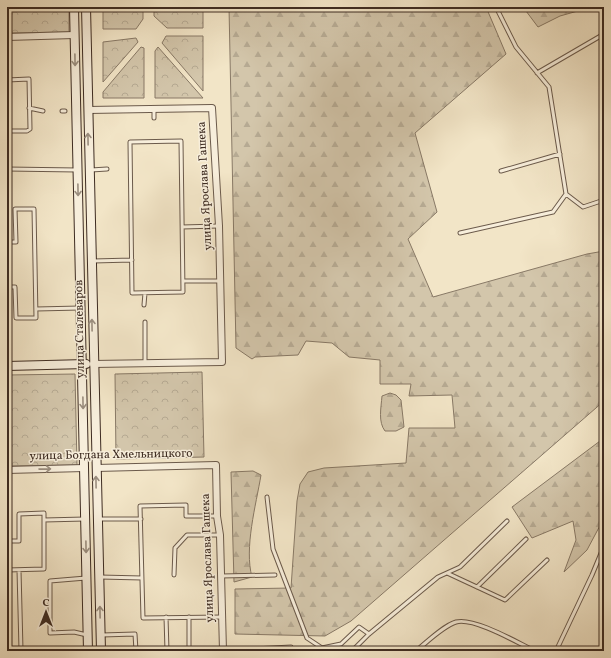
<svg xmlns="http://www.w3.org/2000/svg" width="611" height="658" font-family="Vollkorn,serif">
  <defs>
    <pattern id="forest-firs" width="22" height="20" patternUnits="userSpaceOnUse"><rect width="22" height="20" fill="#d3c6ab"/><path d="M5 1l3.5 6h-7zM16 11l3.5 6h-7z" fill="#b6aa93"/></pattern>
    <pattern id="park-crowns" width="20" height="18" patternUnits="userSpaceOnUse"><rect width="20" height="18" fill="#d3c6ab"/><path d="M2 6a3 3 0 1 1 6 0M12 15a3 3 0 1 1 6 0" fill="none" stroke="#b6aa93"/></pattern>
  </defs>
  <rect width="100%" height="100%" fill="#f2e5c7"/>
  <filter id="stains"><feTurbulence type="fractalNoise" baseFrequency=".005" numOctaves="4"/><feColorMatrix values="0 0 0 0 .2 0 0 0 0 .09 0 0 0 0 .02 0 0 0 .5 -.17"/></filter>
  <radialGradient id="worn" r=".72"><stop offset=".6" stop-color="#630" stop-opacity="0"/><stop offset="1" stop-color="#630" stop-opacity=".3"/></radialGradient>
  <path fill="url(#forest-firs)" stroke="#887966" d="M229,7H486L506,54L415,133L437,212L408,239L433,297L587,254L604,251V401L351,621L325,636L235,634V589L291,588L297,501L300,484L308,472L324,468L406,463L409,428H455L452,395L409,396L411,384H380V360L349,357L332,343L306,341L298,355L255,357L252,359L236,348Z
    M523,7H592L560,16L538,27Z
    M390,393L396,395L401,400L404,427L396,431H385C378,422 381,408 382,396Z
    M604,438V518L587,550L564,572L576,540L573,521L532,538L512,507Z
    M253,471L261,475C256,505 244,548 252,577L234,582L231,472Z"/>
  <path fill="url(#park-crowns)" stroke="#887966" d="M7,7H69V32L7,33Z
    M103,7H143V19L136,29H103Z
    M154,7H203V28H167L154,16Z
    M166,36H203V91L162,43Z
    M136,38L138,42L103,82V42Z
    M141,47L144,48V98H103V92Z
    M158,47L203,98H155V51Z
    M202,372L204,457L116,459L115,374Z
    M75,374L77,465L7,466V375Z"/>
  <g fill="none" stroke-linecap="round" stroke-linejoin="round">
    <defs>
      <path id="service" d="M496,7L516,47L549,87L566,194L583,207L604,200
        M537,73L604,34
        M7,80L29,79L30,129L27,131H7
        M29,108L43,111
        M154,109V118
        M62,111H65
        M181,141L183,292L132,293L130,142Z
        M7,169L77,170
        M91,170L107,169
        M501,171L560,154
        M182,227L218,226
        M460,233L553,212L566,194
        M7,242H16L15,209H34L36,318H16L15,287H7
        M93,261L132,260
        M183,281H221
        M144,305L145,293
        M36,309L80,308
        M145,322V363
        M267,497L273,549L307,638L322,648L341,644L359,627L369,634
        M217,516H186V505L140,506L143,618L222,617
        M99,519H141
        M7,541H19V514L44,513V520L85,519
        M7,570L44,569V520
        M19,570L21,650L46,649V651
        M447,573L505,600L547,560
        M174,575L175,548L187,535H220
        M221,576L275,575
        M100,577L142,578
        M86,578L50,581V633L74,632L87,635
        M477,587L526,539
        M166,617L167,651
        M189,617V651
        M102,635L135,634L136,651
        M254,651V649L291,647
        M352,651L369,634L438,577L460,567L507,521
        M416,651C427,642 443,626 456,622C474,617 518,643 535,651
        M556,651L592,575L604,546"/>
      <path id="minor" d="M7,37L74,35
        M88,110L212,108L219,226L222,362L93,364
        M96,468L216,465L217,516L220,535L223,651
        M7,470L84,468"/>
      <path id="secondary" d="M74,7L88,651
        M86,7L101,651
        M7,366L86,364"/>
    </defs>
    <use href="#service" stroke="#6b5a4b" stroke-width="5"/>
    <use href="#minor" stroke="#6b5a4b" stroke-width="8"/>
    <use href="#secondary" stroke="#3e2c22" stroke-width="10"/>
    <use href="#service" stroke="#f7eedb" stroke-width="3"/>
    <use href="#minor" stroke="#f7eedb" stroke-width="6"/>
    <use href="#secondary" stroke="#f7eedb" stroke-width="8"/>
  </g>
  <defs><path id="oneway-shaft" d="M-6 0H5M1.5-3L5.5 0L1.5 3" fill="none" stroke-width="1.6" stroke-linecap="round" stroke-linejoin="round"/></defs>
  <g stroke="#9a8d7e">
    <use href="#oneway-shaft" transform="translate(75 60) rotate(89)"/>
    <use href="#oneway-shaft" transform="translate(88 139) rotate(-91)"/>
    <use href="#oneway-shaft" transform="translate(78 190) rotate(89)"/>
    <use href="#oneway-shaft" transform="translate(92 325) rotate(-91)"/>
    <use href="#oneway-shaft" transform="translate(83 403) rotate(89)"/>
    <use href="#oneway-shaft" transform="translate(45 469) rotate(-1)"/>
    <use href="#oneway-shaft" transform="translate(96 482) rotate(-91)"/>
    <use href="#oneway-shaft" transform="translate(86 547) rotate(89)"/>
    <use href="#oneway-shaft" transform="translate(100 612) rotate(-91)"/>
  </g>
  <g text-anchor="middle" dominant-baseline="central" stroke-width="3" stroke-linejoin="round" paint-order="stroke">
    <g font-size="12" fill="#3e2c22" stroke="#f7eedb">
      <text transform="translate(205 186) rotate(-93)">улица Ярослава Гашека</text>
      <text transform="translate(80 329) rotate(-91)">улица Сталеваров</text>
      <text transform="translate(111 455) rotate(-1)">улица Богдана Хмельницкого</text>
      <text transform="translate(208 558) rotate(-92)">улица Ярослава Гашека</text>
    </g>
  </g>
  <rect width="611" height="658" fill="none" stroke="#f2e5c7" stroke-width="24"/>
  <rect x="8" y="8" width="595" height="642" fill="none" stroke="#3e2c22" stroke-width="2"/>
  <rect x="12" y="12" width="587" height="634" fill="none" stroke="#3e2c22"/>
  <g transform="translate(46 612)" stroke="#f7eedb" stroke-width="3" paint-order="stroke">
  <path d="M0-3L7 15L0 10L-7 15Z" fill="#3e2c22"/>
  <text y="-6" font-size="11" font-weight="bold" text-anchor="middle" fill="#3e2c22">С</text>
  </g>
  <rect width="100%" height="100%" filter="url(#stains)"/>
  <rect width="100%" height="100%" fill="url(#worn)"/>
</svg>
